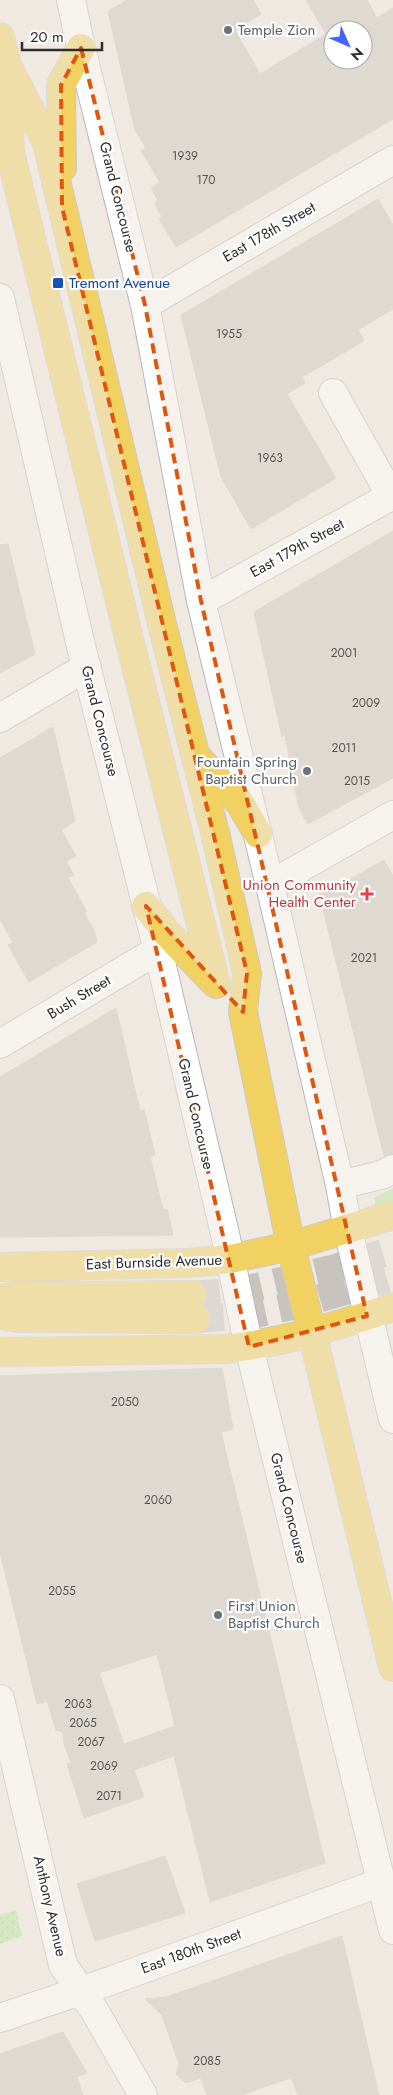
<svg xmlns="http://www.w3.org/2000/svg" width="393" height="2095" font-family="Jost,sans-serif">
  <defs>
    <pattern id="garden-dots" width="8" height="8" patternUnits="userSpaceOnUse" patternTransform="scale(1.25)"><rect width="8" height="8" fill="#b6e59e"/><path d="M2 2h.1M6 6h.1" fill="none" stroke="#9dc588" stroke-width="1.8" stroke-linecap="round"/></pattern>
  </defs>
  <rect width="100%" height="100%" fill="#efe9e1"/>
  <path fill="#b6e59e" d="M393,1188V1203L376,1208L374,1198Z"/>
  <path fill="url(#garden-dots)" d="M16,1910L22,1936L0,1944V1915Z"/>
  <path fill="#cbc7bf" stroke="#cbc5ba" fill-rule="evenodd" d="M127,0H253L261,14L235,30L260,74L326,34L306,0H367L377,18L393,8V119L176,247L159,219L162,217L155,203L158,200L151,188L160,182L141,151L146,148L135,130L108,11ZM333,30H363V60H333Z
    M378,199L393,225V309L358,330L364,341L302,377L305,383L287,394L336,478L251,529L221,477L181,315Z
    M393,531V778L308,824L299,809L285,735L282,737L254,612Z
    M8,544L35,654L0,673V545Z
    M53,727L75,821L61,830L76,856L66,861L74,875L68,878L87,912L84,913L94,930L97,942L29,982L8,945L13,942L0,919V758Z
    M384,860L393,876V1154L384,1156L319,893L337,883L339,886Z
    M116,1008L140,1111L144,1110L149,1129L155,1156L150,1157L163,1210L167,1209L173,1235L0,1237V1077Z
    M222,1368L233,1429L221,1432L325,1863L210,1902L174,1756L134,1770L144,1797L84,1818L67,1764L71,1763L64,1744L63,1732L56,1730L47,1701L37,1704L0,1552V1376ZM157,1654L175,1726L124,1744L99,1673Z
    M165,1856L185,1913L95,1941L77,1884Z
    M342,1936L379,2095H298L291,2078L241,2095H207L201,2078L186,2083L176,2074L179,2064L162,2015L145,1999L166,1997Z
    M63,2032L87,2073L77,2077L83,2095H0V2054Z"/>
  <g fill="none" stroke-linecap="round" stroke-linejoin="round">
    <path stroke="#c8c4bd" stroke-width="28" stroke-dasharray="28 14" stroke-linecap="butt" d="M192,1295L240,1291L335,1268L393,1250
      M196,1319L251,1315L297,1305L393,1277"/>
    <defs>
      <path id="minor" d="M71,0L81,48L145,305L201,601L270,885L340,1185L348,1230L393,1419
        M0,298L81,646L158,950L225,1234L249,1347L393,1930
        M145,305L393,160
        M333,393L391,496
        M201,601L393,495
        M0,718L87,667
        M270,885L393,815
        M0,1044L158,950
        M340,1185L381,1175L393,1169
        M0,1699L63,1965L94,2010L143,2095
        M0,2018L110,1981L382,1882"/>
      <path id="major" d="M0,37L7,66L10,152L126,626L216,984
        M7,66L47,143L162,624L216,837L247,973L243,1012L291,1246L393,1667
        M62,168L61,85L81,48
        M197,757L240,803L258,834
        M146,906L166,932L214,982
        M0,1267L187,1263L230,1259L291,1246L393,1215
        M0,1299L19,1296L192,1295
        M0,1315L18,1318L196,1319
        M0,1352L224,1349C282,1343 338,1326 393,1307"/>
    </defs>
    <use href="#minor" stroke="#b4b7c1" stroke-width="30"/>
    <use href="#major" stroke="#c9c9c9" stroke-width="30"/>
    <use href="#minor" stroke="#fff" stroke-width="28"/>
    <use href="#major" stroke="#f2d163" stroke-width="28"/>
  </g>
  <path d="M0 0H393V2095H0ZM81,48L145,305L201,601L367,1316L249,1347L146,906L243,1012L247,973L62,207L61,85Z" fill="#efe9e1" fill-opacity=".55" fill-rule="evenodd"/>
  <path fill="none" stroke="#df570e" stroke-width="4" stroke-dasharray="10 6" stroke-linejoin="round" d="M81,48L145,305L201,601L367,1316L249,1347L146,906L243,1012L247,973L62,207L61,85Z"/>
  <g fill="#6b7280" stroke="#fff" stroke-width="2">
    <circle cx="228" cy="30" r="5"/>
    <circle cx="307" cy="771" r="5"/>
    <circle cx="218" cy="1615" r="5"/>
  </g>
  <rect fill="#1a4fb4" stroke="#fff" stroke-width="2" x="52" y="277" width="12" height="12" rx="2.5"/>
  <path fill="#e0444e" stroke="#fff" stroke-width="2" d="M364.5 886.5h5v5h5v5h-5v5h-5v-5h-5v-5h5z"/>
  <g text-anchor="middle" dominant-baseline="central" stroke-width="4.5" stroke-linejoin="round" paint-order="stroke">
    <g font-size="12" fill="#555452">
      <text x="185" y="156">1939</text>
      <text x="206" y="180">170</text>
      <text x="229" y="334">1955</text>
      <text x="270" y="458">1963</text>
      <text x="344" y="653">2001</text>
      <text x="366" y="703">2009</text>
      <text x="344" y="748">2011</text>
      <text x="357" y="781">2015</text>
      <text x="364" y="958">2021</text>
      <text x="125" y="1402">2050</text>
      <text x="158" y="1500">2060</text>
      <text x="62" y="1591">2055</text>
      <text x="78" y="1704">2063</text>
      <text x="83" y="1723">2065</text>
      <text x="91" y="1742">2067</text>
      <text x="104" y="1766">2069</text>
      <text x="109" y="1796">2071</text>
      <text x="207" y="2061">2085</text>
    </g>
    <g font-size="15" fill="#5b616d" stroke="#fff" text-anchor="start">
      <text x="238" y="30">Temple Zion</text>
      <text x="297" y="762" text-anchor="end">Fountain Spring<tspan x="297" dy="17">Baptist Church</tspan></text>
      <text x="228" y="1606">First Union<tspan x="228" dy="17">Baptist Church</tspan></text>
    </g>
    <g font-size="15" fill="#2e2e2e" stroke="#fff">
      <text transform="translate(118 197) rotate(76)">Grand Concourse</text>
      <text transform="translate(269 232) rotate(-30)">East 178th Street</text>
      <text transform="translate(297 548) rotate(-29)">East 179th Street</text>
      <text transform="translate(100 721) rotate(76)">Grand Concourse</text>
      <text transform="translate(79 997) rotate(-31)">Bush Street</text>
      <text transform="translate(196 1114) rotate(77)">Grand Concourse</text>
      <text transform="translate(154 1262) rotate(-2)">East Burnside Avenue</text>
      <text transform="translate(289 1508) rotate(76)">Grand Concourse</text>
      <text transform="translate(50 1906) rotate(77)">Anthony Avenue</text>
      <text transform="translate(191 1951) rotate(-20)">East 180th Street</text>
    </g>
    <g font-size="15" fill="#164399" stroke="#fff" text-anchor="start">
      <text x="69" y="283">Tremont Avenue</text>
    </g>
    <g font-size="15" fill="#be3a42" stroke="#fff" text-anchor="end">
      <text x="356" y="885">Union Community<tspan x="356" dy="17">Health Center</tspan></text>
    </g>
  </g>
  <g transform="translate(348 45) rotate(135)"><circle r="24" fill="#ffffff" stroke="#ababab"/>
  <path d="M0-4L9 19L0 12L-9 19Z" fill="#4264fb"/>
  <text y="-8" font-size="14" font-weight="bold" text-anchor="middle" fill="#2e2e2e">N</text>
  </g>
  <path d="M22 42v8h80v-8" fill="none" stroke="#2e2e2e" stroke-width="2.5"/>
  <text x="30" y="42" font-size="15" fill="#2e2e2e" stroke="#ffffff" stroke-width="4" paint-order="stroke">20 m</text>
</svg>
